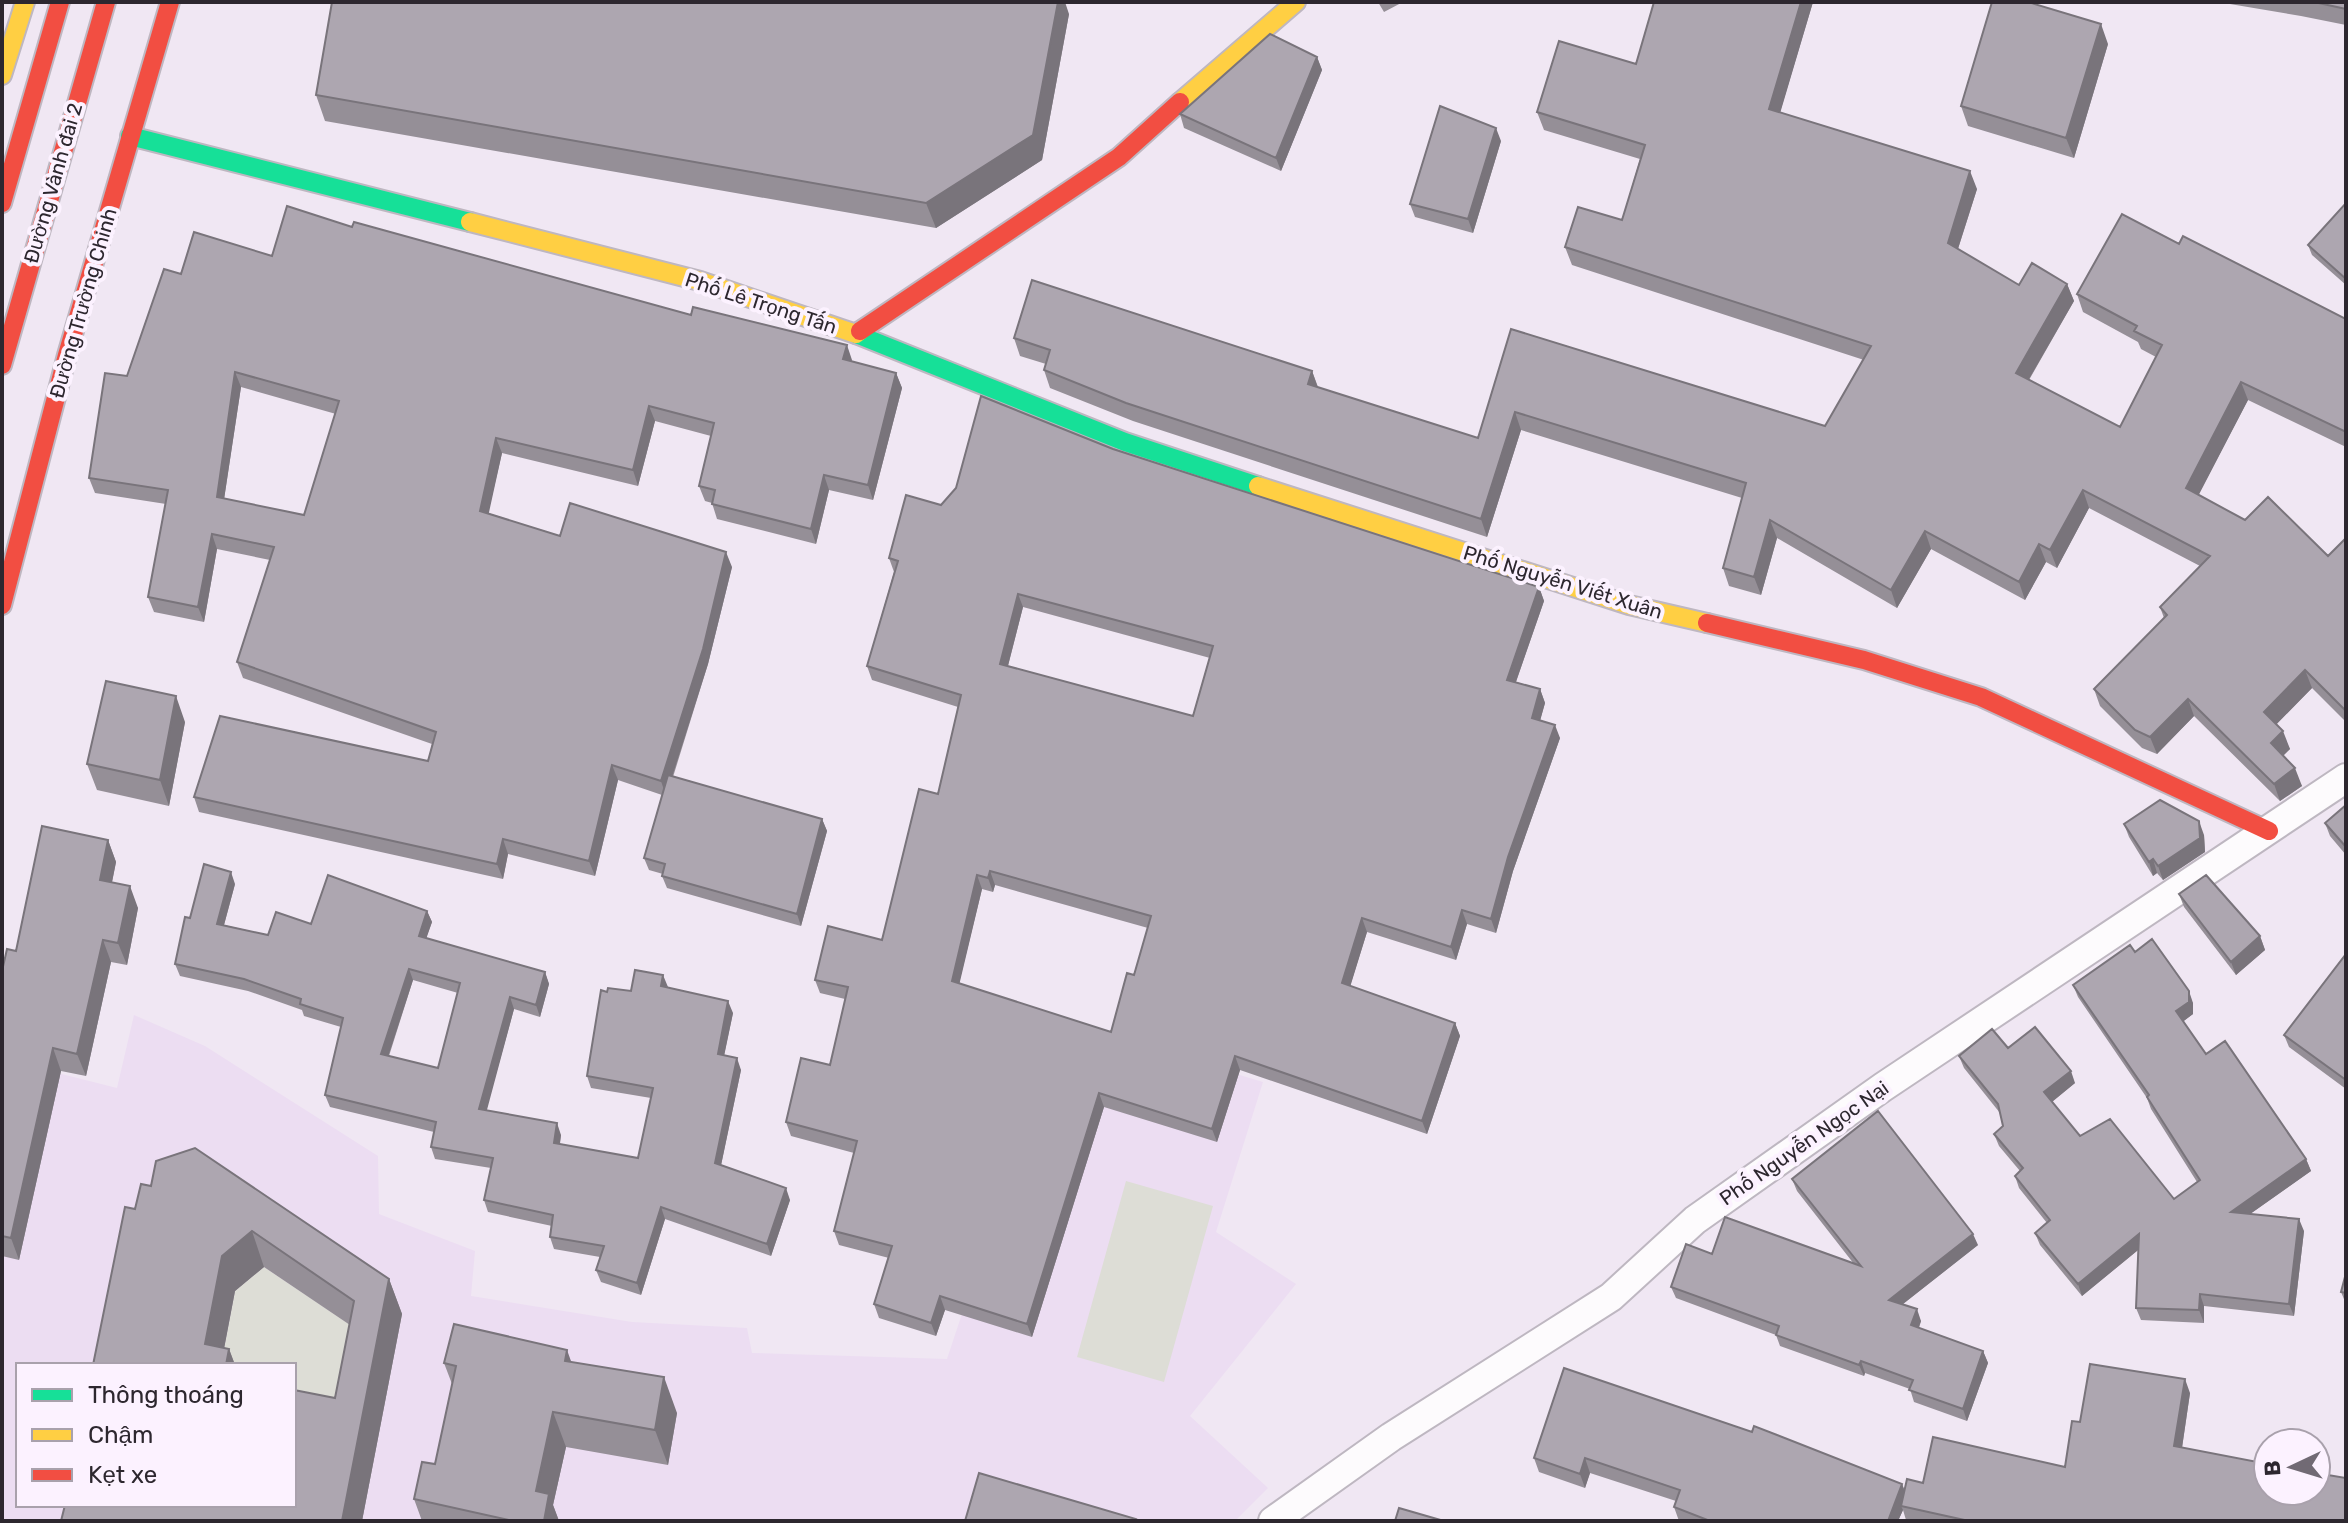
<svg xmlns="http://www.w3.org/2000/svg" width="2348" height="1523" font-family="Rubik,sans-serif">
  <rect width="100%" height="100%" fill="#f0e7f3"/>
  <path fill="#ecddf2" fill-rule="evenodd" d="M134,1015L205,1046L378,1156L379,1214L475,1251L471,1296L632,1322L747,1328L752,1353L947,1359L1059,1021L1263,1082L1216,1232L1296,1284L1190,1416L1268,1488L1235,1521H2V1059L117,1088ZM18,1365H294V1505H18Z"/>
  <path fill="#ddddd6" d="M1126,1181L1213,1206L1164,1382L1077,1357Z
    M264,1267L367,1336L348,1434L294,1423V1365H221L235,1291Z"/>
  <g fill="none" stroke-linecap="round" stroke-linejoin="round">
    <defs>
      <path id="street" d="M1273,1521L1391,1437L1611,1297L1695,1220L1883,1087L2346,778"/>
      <path id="fast" d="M130,136L470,222
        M856,334L1125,442L1258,486"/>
      <path id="slow" d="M2,75L25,2
        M1180,102L1296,2
        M470,222L700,281L856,334L860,331
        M1258,486L1629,605L1707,623"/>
      <path id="jam" d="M2,203L60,2
        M860,331L1119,157L1180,102
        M2,365L106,2
        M2,605L67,355L170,2
        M1707,623L1864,660L1981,697L2269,831"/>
    </defs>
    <use href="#street" stroke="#beb7c1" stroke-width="32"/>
    <use href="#fast" stroke="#beb7c1" stroke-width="22"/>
    <use href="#slow" stroke="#beb7c1" stroke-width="22"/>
    <use href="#jam" stroke="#beb7c1" stroke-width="22"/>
    <use href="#street" stroke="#fdfbfd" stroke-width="28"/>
    <use href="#fast" stroke="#16e098" stroke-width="18"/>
    <use href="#slow" stroke="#ffcf43" stroke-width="18"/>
    <use href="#jam" stroke="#f24e42" stroke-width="18"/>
  </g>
  <path fill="#958f97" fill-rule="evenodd" d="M1378,2H1403L1384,12Z
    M1654,2H1813L1780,112L1977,189L1958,249L2019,285L2067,284L2074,301L2029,380L2120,427L2156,357L2141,349L2138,342L2083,312L2077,294L2179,244L2346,319V447L2248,400L2198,495L2245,520L2328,556L2346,538V722L2312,688L2276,724L2290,749L2283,755L2302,786L2280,801L2194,716L2157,754L2142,748L2100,706L2094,689L2164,618L2160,607L2200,566L2089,508L2057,568L2046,562L2025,600L1931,549L1897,608L1777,538L1761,595L1729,586L1723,568L1742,498L1521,430L1487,537L1133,421L1050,388L1044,370L1046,364L1020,356L1014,338L1312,371L1318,387L1478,438L1511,329L1825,426L1864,360L1572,265L1565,247L1622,220L1640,159L1544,130L1537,112L1636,64Z
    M2218,2H2346V25L2301,16Z
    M1069,14L1042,160L936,228L325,121L316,95Z
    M2108,44L2074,158L1968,126L1961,106Z
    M1317,57L1322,70L1281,171L1184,128L1180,114Z
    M1501,141L1473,233L1415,217L1410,204Z
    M2346,203V285L2312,255L2308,245Z
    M352,227L896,373L902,388L873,500L829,490L816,544L717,519L712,503L705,501L699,486L711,436L655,421L638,486L502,453L488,513L560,536L732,567L708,664L673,777L822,819L827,831L801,926L667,888L662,876L663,874L649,870L644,858L662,795L618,780L595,876L508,854L503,879L199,812L194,797L428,761L432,744L243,678L237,662L270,560L217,549L204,622L154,612L148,597L166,504L95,493L89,478L127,376L181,274L272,256ZM241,387L336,414L304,515L224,499Z
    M1113,449L1539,587L1544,601L1516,682L1540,689L1545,703L1540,720L1560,738L1513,871L1496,933L1467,924L1456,960L1367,932L1350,986L1455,1023L1460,1036L1427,1134L1240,1070L1217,1142L1104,1107L1032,1337L945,1310L936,1336L879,1318L874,1304L889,1258L839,1245L834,1231L854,1153L791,1136L786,1122L830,1065L845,999L820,993L815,980L882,940L938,794L958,707L872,680L867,666L894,572L889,558L941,505ZM1023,607L1210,658L1193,716L1008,666ZM995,885L1148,928L1134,975L1111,1032L959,983L982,889L993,892Z
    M185,722L169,806L97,790L87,764Z
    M2346,805V855L2330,836L2325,823Z
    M2124,824L2204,835L2205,852L2163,880L2157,873L2153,876L2129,837Z
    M108,840L116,862L112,882L138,908L127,965L111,962L86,1076L61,1071L19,1260L2,1256V971L16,951Z
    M235,884L224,925L268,935L311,924L427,911L432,922L426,938L545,972L549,984L540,1017L514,1009L486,1110L561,1135L560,1144L638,1158L651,1098L591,1088L587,1076L607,992L631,991L668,987L733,1013L724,1055L741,1070L721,1165L790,1200L771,1256L665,1219L641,1295L601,1282L596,1270L600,1257L554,1249L550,1237L552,1226L488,1212L484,1200L491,1168L435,1159L431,1147L434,1132L330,1107L325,1095L341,1027L304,1016L302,1010L248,991L180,976L175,964L190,918ZM413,980L458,993L438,1068L389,1056Z
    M2179,894L2260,936L2265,950L2236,975L2184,907Z
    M2135,952L2193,1003V1014L2183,1021L2206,1054L2306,1159L2311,1171L2250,1214L2304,1231L2294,1316L2204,1306V1323L2141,1320L2136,1308L2138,1250L2082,1296L2040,1245L2035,1233L2047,1223L2019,1188L2015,1176L2020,1171L1999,1146L1994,1134L2003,1126L2000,1113L1964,1068L1959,1056L2008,1048L2075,1083L2052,1102L2080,1136L2174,1199L2197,1182L2151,1109L2147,1098L2078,997L2073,985Z
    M2346,954V1089L2289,1047L2284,1035Z
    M195,1148L389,1279L402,1314L362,1521H61L65,1505H294V1390L335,1398L350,1325L264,1267L235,1291L224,1348L229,1349L235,1365H93L125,1207L135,1209L141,1184L151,1186L156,1161Z
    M1792,1179L1978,1245L1903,1304L1921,1321L1919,1328L1983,1351L1988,1363L1967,1421L1914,1402L1910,1389L1865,1373L1864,1376L1780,1346L1776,1335L1676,1298L1671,1287L1712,1254L1854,1264L1797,1191Z
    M2346,1273V1304L2341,1292Z
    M571,1362L677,1413L668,1465L566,1447L553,1505L559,1521H422L414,1499L435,1464L452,1384L444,1363Z
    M1564,1368L1902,1484L1905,1491L1923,1483L2065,1467L2080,1422L2190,1393L2182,1448L2346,1521H1911L1906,1520L1903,1510L1898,1521H1679L1674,1507L1676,1501L1590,1473L1585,1488L1539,1472L1534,1458Z"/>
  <path fill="#79747b" d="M1058,2H1065L1069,14L1042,160L936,228L926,203Z
    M1801,2H1813L1776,127L1769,109Z
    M2101,24L2108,44L2074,158L2066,138Z
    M1317,57L1322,70L1281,171L1276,158Z
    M1496,128L1501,141L1473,233L1468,219Z
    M1970,171L1977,189L1954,261L1948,243Z
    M2067,284L2074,301L2022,391L2016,373Z
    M847,345L852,360L848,374L843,359Z
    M1312,371L1318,388L1308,384Z
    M235,372L241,387L222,513L217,497Z
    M896,373L902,388L873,500L868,485Z
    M2241,382L2248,400L2193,506L2186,488Z
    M649,406L655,421L638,486L633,470Z
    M1515,412L1521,430L1487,537L1481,519Z
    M496,438L502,453L486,526L480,511Z
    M824,475L829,490L816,544L811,529Z
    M2083,490L2089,508L2057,568L2050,550Z
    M1770,520L1777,538L1761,595L1754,577Z
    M1925,531L1931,549L1897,608L1891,590Z
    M212,534L217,549L204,622L198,607Z
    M2039,544L2046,562L2025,600L2019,582Z
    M726,552L732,567L708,664L666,796L661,781Z
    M1539,587L1544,601L1512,693L1507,680Z
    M1018,594L1023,607L1005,677L1000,664Z
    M2305,670L2312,688L2271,730L2264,712Z
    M1540,689L1545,703L1537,732L1532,718Z
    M176,696L185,722L169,806L160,780Z
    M2188,699L2194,716L2157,754L2150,737Z
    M1555,725L1560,738L1513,871L1496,933L1491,919L1508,857Z
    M2283,731L2290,749L2278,761L2271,743Z
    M612,765L618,780L595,876L589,861Z
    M2295,768L2302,786L2280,801L2274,784Z
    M822,819L827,831L801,926L797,914Z
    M2199,821L2204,835L2205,852L2163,880L2158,866Z
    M503,839L508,854L503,879L497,864Z
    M108,840L116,862L108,902L100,880Z
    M2153,859L2157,873L2153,876L2149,862Z
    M990,871L995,885L993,892L988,878Z
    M231,872L235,884L221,936L217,924Z
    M977,875L982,889L957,994L952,981Z
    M130,886L138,908L127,965L118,943Z
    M1462,910L1467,924L1456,960L1451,947Z
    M427,911L432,922L423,948L419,936Z
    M1362,918L1367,932L1347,997L1342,983Z
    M2260,936L2265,950L2236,975L2231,962Z
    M103,940L111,962L86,1076L77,1054Z
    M409,969L413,980L385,1066L381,1054Z
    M545,972L549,984L540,1017L536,1005Z
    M663,975L668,987L661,986Z
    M2189,991L2193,1003V1014L2180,1024L2176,1011Z
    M510,997L514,1009L484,1121L479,1109Z
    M728,1001L733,1013L722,1066L718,1054Z
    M1455,1023L1460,1036L1427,1134L1422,1121Z
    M53,1048L61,1071L19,1260L11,1238Z
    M1235,1056L1240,1070L1217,1142L1212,1129Z
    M737,1058L741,1070L719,1175L715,1163Z
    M2071,1071L2075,1083L2048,1105L2044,1092Z
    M1099,1093L1104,1107L1032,1337L1027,1324Z
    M557,1123L561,1135L558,1155L554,1143Z
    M2306,1159L2311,1171L2236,1224L2231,1212Z
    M786,1188L790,1200L771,1256L767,1244Z
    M661,1207L665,1219L641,1295L637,1283Z
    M2299,1219L2304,1231L2294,1316L2289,1304Z
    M252,1231L264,1267L235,1291L221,1365L205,1344L222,1256Z
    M1973,1234L1978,1245L1894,1311L1889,1300Z
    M2139,1234L2143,1246L2082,1296L2078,1284Z
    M389,1279L402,1314L362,1521H342Z
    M2200,1294L2204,1306V1323L2199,1310Z
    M940,1296L945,1310L936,1336L931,1323Z
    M1917,1309L1921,1321L1915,1337L1911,1325Z
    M229,1349L235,1365H226Z
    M567,1350L580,1386L565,1361Z
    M1983,1351L1988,1363L1967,1421L1963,1409Z
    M1861,1361L1865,1373L1864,1376L1859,1365Z
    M664,1377L677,1413L668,1465L655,1430Z
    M2185,1379L2190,1393L2180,1461L2174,1446Z
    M553,1412L566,1447L553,1505L559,1521H544L536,1491Z
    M1585,1458L1590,1473L1585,1488L1580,1474Z
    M1902,1484L1907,1498L1901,1506L1903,1510L1898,1521H1888Z"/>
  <path fill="#ada6b0" stroke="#79747b" stroke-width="2" fill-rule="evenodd" d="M332,2H1058L1033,135L926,203L316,95Z
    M1654,2H1801L1769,109L1970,171L1948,243L2019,285L2032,263L2067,284L2016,373L2120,427L2162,345L2134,331L2137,326L2077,294L2122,214L2179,244L2183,236L2346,319V432L2241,382L2186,488L2245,520L2268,497L2328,556L2346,538V711L2305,670L2264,712L2283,731L2271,743L2295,768L2274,784L2188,699L2150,737L2135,730L2094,689L2167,615L2160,607L2210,556L2083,490L2050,550L2039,544L2019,582L1925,531L1891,590L1770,520L1754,577L1723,568L1746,483L1515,412L1481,519L1126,403L1044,370L1050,350L1014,338L1032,280L1312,371L1308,384L1478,438L1511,329L1825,426L1871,346L1565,247L1578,207L1622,220L1645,145L1537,112L1559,41L1636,64Z
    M1992,2H2028L2101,24L2066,138L1961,106Z
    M2314,2H2346V9Z
    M1270,34L1317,57L1276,158L1180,114Z
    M1440,106L1496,128L1468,219L1410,204Z
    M2346,203V279L2308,245Z
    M287,206L352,227L354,222L691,315L693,307L847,345L843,359L896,373L868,485L824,475L811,529L712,504L715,490L699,486L714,423L649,406L633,470L496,438L480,511L560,536L570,503L726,552L703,649L661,781L612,765L589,861L503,839L497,864L194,797L220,716L428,761L436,732L237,662L274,547L212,534L198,607L148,597L168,490L89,478L105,373L127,376L164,269L181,274L194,232L272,256ZM235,372L339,401L304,515L217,497Z
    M981,396L1113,449L1539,587L1507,680L1540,689L1532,718L1555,725L1508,857L1491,919L1462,910L1451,947L1362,918L1342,983L1455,1023L1422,1121L1235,1056L1212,1129L1099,1093L1027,1324L940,1296L931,1323L874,1304L892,1246L834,1231L857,1141L786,1122L801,1058L830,1065L848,987L815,980L828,926L882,940L919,789L938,794L961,695L867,666L898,561L889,558L906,495L941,505L956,488ZM1018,594L1213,646L1193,716L1000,664ZM990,871L1151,916L1134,975L1127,973L1111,1032L952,981L977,875L988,878Z
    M106,681L176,696L160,780L87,764Z
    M668,775L822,819L797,914L662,876L665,864L644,858Z
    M2160,800L2199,821L2200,838L2158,866L2153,859L2149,862L2124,824Z
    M2346,805V847L2325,823Z
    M42,826L108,840L100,880L130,886L118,943L103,940L77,1054L53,1048L11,1238L2,1236V971L7,949L16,951Z
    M204,864L231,872L217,924L268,935L276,912L311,924L328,875L427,911L419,936L545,972L536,1005L510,997L479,1109L557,1123L554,1143L638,1158L653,1088L587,1076L601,990L607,992L608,988L631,991L635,970L663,975L661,986L728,1001L718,1054L737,1058L715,1163L786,1188L767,1244L661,1207L637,1283L596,1270L604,1246L550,1237L553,1215L484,1200L493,1158L431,1147L436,1122L325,1095L343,1018L300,1004L301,999L244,979L175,964L185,917L190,918ZM409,969L460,983L438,1068L381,1054Z
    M2206,875L2260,936L2231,962L2179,894Z
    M2152,939L2189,991V1002L2176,1011L2206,1054L2225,1041L2306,1159L2231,1212L2299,1219L2289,1304L2200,1294L2199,1310L2136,1308L2139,1234L2078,1284L2035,1233L2050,1220L2015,1176L2023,1168L1994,1134L2003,1126L1998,1104L1959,1056L1992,1029L2008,1048L2035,1027L2071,1071L2044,1092L2080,1136L2110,1119L2174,1199L2200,1180L2147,1097L2149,1095L2073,985L2130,945L2135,952Z
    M2346,954V1080L2284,1035Z
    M1878,1111L1973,1234L1889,1300L1917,1309L1911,1325L1983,1351L1963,1409L1909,1390L1913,1380L1861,1361L1859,1365L1776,1335L1779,1326L1671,1287L1686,1244L1712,1254L1725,1217L1861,1266L1792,1179Z
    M195,1148L389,1279L342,1521H61L65,1505H294V1390L335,1398L354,1301L252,1231L222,1256L205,1344L229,1349L226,1365H93L125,1207L135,1209L141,1184L151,1186L156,1161Z
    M2346,1273V1293L2341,1292Z
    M454,1324L567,1350L565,1361L664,1377L655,1430L553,1412L536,1491L549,1494L544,1521H513L414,1499L422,1462L435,1464L456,1366L444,1363Z
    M2090,1364L2185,1379L2174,1446L2268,1464V1491H2316V1473L2346,1478V1521H1969L1901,1506L1907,1479L1923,1483L1933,1437L2065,1467L2072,1421L2080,1422Z
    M1564,1368L1752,1432L1754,1426L1902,1484L1888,1521H1710L1674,1507L1680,1490L1585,1458L1580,1474L1534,1458Z
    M979,1473L1136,1519L1135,1521H965Z
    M1399,1508L1444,1521H1395Z"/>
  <g text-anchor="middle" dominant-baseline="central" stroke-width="8" stroke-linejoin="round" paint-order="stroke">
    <g font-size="20" fill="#2d272f" stroke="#fcf2ff">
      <text transform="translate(53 183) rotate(-74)">Đường Vành đai 2</text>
      <text transform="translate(83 303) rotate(-74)">Đường Trường Chinh</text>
      <text transform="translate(761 303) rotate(18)">Phố Lê Trọng Tấn</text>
      <text transform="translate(1563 582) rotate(17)">Phố Nguyễn Viết Xuân</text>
      <text transform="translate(1804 1143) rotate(-35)">Phố Nguyễn Ngọc Nại</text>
    </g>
  </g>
  <rect width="2348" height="1523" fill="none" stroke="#2d272f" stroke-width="8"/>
  <rect x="16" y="1363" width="280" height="144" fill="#fcf2ff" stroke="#a9a1ac" stroke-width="2"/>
  <rect x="32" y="1389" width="40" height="12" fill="#16e098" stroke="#a9a1ac" stroke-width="2"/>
  <text x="88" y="1403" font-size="24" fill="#2d272f">Thông thoáng</text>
  <rect x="32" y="1429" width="40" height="12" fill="#ffcf43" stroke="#a9a1ac" stroke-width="2"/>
  <text x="88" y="1443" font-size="24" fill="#2d272f">Chậm</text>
  <rect x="32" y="1469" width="40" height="12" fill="#f24e42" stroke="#a9a1ac" stroke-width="2"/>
  <text x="88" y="1483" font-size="24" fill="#2d272f">Kẹt xe</text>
  <g transform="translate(2292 1467) rotate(266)"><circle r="38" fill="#fcf2ff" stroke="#a9a1ac" stroke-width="2"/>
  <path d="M0-6L14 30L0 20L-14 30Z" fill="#716a74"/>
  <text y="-12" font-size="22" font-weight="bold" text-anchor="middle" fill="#2d272f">B</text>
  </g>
</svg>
